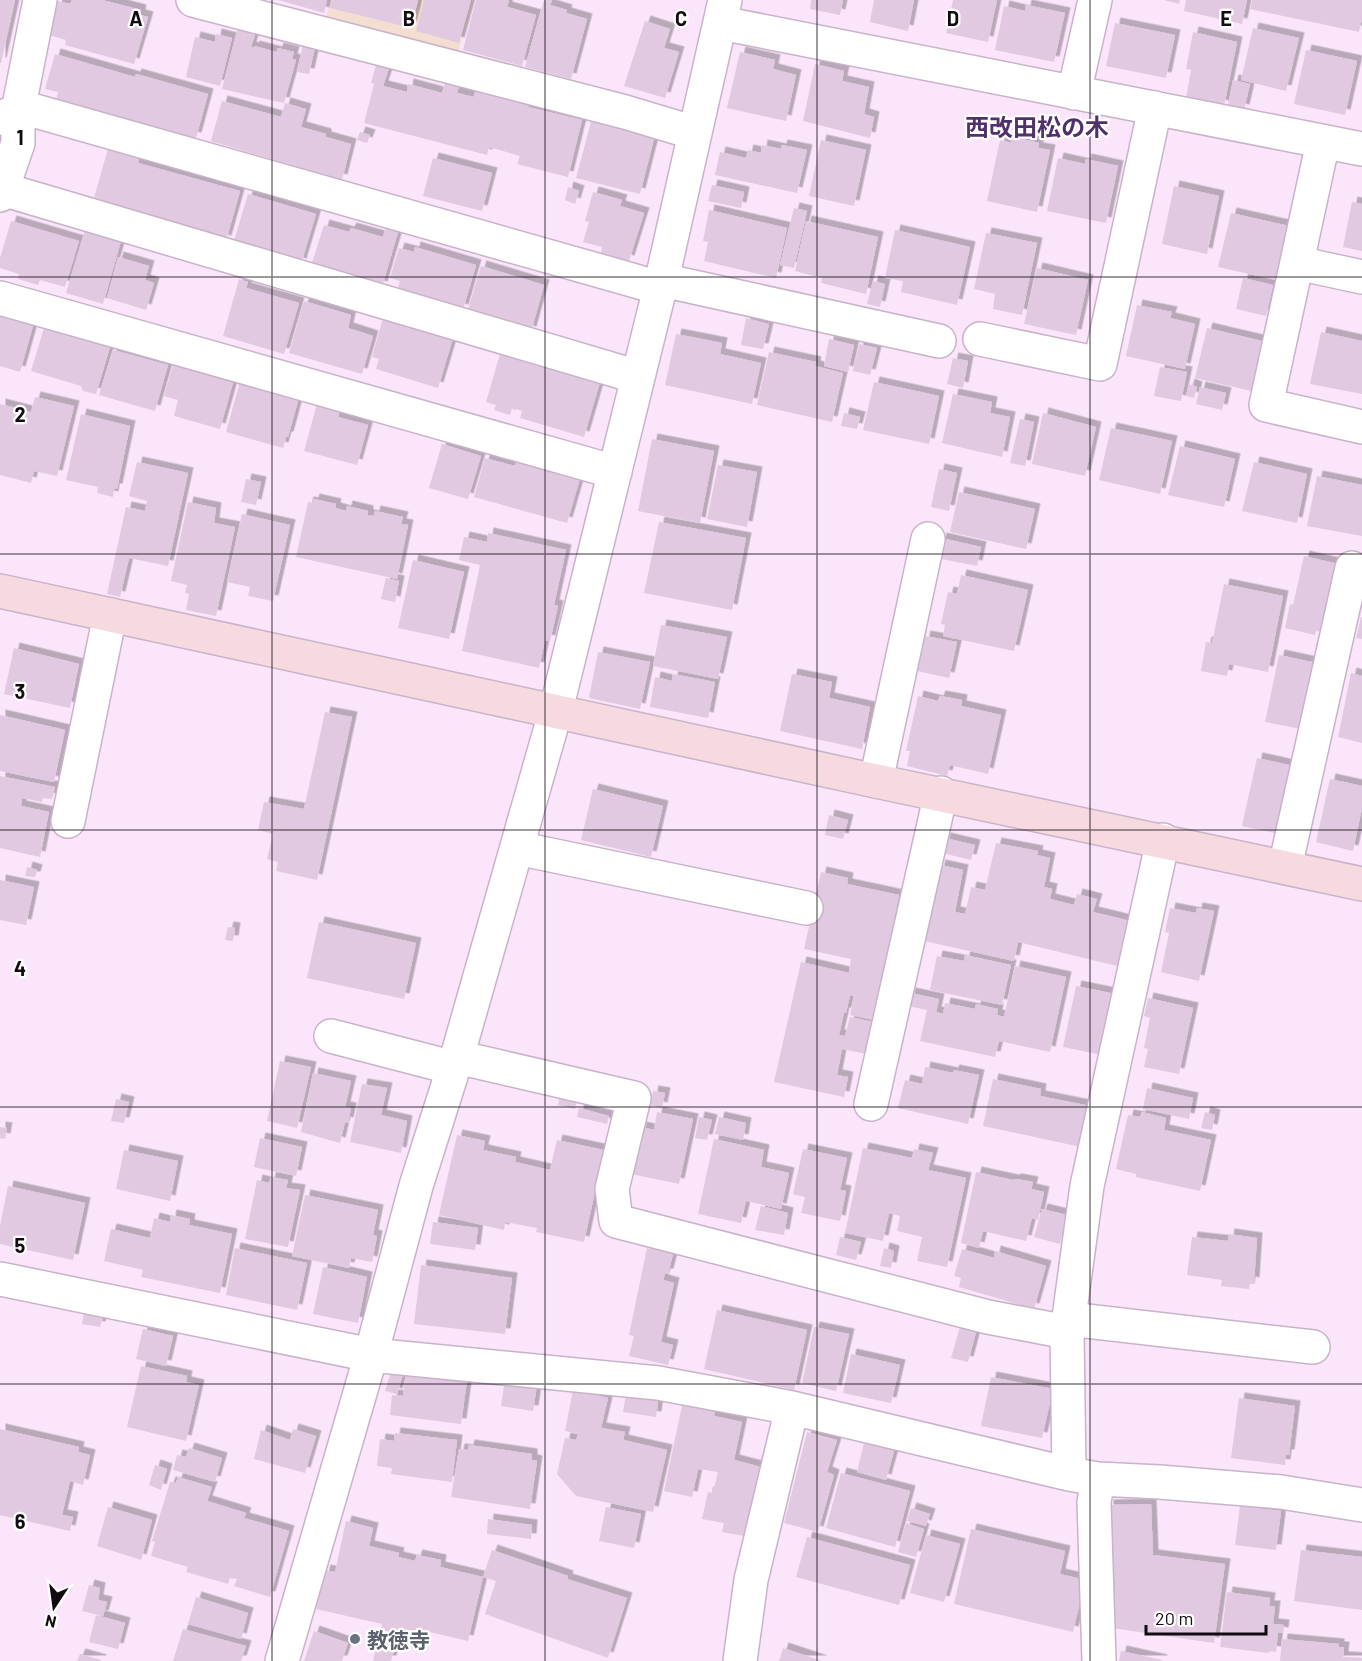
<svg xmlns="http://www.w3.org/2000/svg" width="1362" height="1661" font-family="Barlow,'Noto Sans JP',sans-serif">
  <defs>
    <filter id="shadow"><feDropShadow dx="5.5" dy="-5.5" stdDeviation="0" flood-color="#0004"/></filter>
  </defs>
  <rect width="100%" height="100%" fill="#fbe5fb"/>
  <path fill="#f4ded2" d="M331,0H472L458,53L326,18Z"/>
  <path fill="#e1cae1" filter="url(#shadow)" d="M0,0H15L1,63H0Z
    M72,0H102L141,10L140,15L148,17L134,64L65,45L66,40L49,35L58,1L70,4Z
    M278,0H327L324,13Z
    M332,0H418L411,28L330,8Z
    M424,0H471L459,43L416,31Z
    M476,0H509L507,7L536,15L522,66L463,50Z
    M544,0H552L550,5L567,10L566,13L587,19L571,79L525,67Z
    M811,0H843L840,15L810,9Z
    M874,0H914L908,31L870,22Z
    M953,0H997L988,42L946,33Z
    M1164,0H1180L1179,4Z
    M1186,0H1247L1242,24L1184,11Z
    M1252,0H1362V18L1359,32L1250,9Z
    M1026,5L1065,13L1054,62L995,50L1004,6L1025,11Z
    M645,21L670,29L664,48L679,52L665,98L624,86Z
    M1115,23L1175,35L1166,78L1106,66Z
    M238,27L256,31L251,47L254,48V46L277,52L278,48L294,52L292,59L296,60L284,103L222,89Z
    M1253,28L1299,38L1286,91L1241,80Z
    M1193,32L1237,42L1224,106L1186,98L1191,70L1186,69Z
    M216,34L232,38L220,86L186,77L195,37L215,42Z
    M303,44L315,47L309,74L297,72Z
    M1306,50L1357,61L1345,115L1294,104Z
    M740,52L775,60L773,69L796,75L786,121L727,108Z
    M55,54L135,77L136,74L208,94L196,138L123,118L122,123L55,105L58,92L45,89Z
    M815,64L844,71L842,81L869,87L864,114L874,117L870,138L803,121Z
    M376,65L389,68L383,86L407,92L408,84L442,93L446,79L460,82L457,93L474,97L476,87L530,102L528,107L582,120L568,177L517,164L520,156L489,147L487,155L364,123L374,84L371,83Z
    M1233,80L1250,84L1244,110L1228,106Z
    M222,101L281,117L285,103L306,109L301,127L326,134V137L351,144L342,180L211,141Z
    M592,118L655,135L640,194L576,178Z
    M360,132L370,135L367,143L357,140Z
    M1013,137L1039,143L1038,148L1050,150L1037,212L987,201L1000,140L1011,143Z
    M821,140L866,150L854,206L809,196Z
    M109,145L140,154L138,163L240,191L226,241L92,205Z
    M762,145L781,149L782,145L807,150L797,193L715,175L720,152L746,158L748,150L761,153Z
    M433,158L492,173L482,211L423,196Z
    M1058,158L1085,164L1086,159L1118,166L1106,223L1047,211Z
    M712,185L744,192L741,208L708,201Z
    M1174,186L1219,196L1207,254L1162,244Z
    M568,187L579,191L575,204L565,200Z
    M593,192L622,200L620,206L644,213L629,261L601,253L602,247L583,242L589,222L585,221Z
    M248,194L316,214L301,264L233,244Z
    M1352,202L1362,204V251L1343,247Z
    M794,208L807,211L794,268L780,265Z
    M709,210L787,228L776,278L704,261L708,242L703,241Z
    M1231,213L1289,226L1276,280L1218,267Z
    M11,221L79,241L65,287L40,280L38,285L18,279L19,274L0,268V258Z
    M806,221L878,237L866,294L821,283L822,278L795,271Z
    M324,225L349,232L351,228L383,237L386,227L398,232L382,287L311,266Z
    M85,230L121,241L103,304L66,293Z
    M895,230L970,247L957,305L901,292L903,281L885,278Z
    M986,233L1037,243L1022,315L993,309L995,294L974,289Z
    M415,247L476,265L463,310L397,291L400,281L390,278L399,248L414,252Z
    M118,257L149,266L145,280L154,283L146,310L107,298Z
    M481,266L544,285L531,332L467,313Z
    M1037,268L1088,280L1076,335L1024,324Z
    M1243,278L1273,285L1266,316L1236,309Z
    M239,279L248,282L246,288L299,303L284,354L223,336Z
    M873,281L885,284L880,307L867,304Z
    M304,301L351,315L348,328L373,336L362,374L289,353Z
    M1137,305L1172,312L1170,318L1195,324L1185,369L1126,356Z
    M0,314L36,315L20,372L0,366Z
    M47,318L113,337L96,394L83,391L81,386L31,371Z
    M383,318L453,338L438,388L376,369L379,359L372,357Z
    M746,318L769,324L763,349L741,345Z
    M1207,328L1262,341L1251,391L1195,378Z
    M1321,332L1362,341V394L1310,384Z
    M676,334L722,343L720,354L761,363L752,404L665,385Z
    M829,339L854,345L848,372L824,366Z
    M859,344L877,348L870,375L853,371Z
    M113,350L168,365L155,411L99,395Z
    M769,352L816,362L815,366L843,373L832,422L757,405Z
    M500,354L527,362L528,360L600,382L584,437L520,418L522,411L512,408L510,415L494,410L496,405L486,402Z
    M176,355L236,372L220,429L174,416L178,400L164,396Z
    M953,358L968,361L963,388L947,384Z
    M1160,367L1187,372L1181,401L1154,396Z
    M242,374L299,397L288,437H286L283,448L226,432Z
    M874,382L939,396L929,444L863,430Z
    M1189,384L1197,387L1194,398L1186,396Z
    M1200,387L1226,393L1222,410L1196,404Z
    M953,394L992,402L990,413L1010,417L1002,457L942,443Z
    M35,397L74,406L57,476L34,471L31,483L0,475V404L31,412Z
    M318,400L341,407L338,417L368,425L357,465L304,451Z
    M844,413L860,417L857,429L841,426Z
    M1043,413L1096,427L1085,476L1032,464Z
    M81,414L130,426L117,489H114L113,497L97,493L98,487L66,480Z
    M1020,419L1034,422L1025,466L1010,463Z
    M1111,428L1172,441L1160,494L1099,480Z
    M652,439L714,451L700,523L638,511Z
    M442,444L481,456L468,499L429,488Z
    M1180,446L1235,459L1224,507L1168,495Z
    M485,458L515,466L516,460L581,475L567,523L474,497Z
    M137,462L188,473L168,566L129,558L120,597L107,594L126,507L145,511L147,501L129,496Z
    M1254,462L1307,474L1297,523L1242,511Z
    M718,465L757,472L747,527L707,519Z
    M939,469L957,473L949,511L931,507Z
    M1317,476L1362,485V536L1307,526Z
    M246,479L261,482L256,505L241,502Z
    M959,492L1035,509L1026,549L950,532Z
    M314,499L336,504L335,508L346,511L347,506L368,511V515L374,516L375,511L403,517L401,524L408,525L397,579L296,557L308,502L313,503Z
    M188,502L216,508L214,523L235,527L216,616L186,610L189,594L185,593L187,585L171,581Z
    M242,514L290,525L273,601L248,596L250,587L227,582Z
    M659,522L746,538L732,610L644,593Z
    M488,533L566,550L554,605L558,606L550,641L545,640L539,668L462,651L480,565L459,560L464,537L487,542Z
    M941,538L981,547L977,566L937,558Z
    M1304,556L1338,564L1323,632L1316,631L1315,635L1285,628L1290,604L1293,605Z
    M413,560L464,572L449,639L398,628Z
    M961,575L1028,590L1014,651L943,636L945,625L941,624L948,592L957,594Z
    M386,578L399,581L395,602L381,599Z
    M1224,584L1283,596L1268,672L1229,664L1227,676L1201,671L1206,642L1212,643Z
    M1361,617H1362V639L1356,638Z
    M661,625L727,637L718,679L653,666Z
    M925,636L957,642L949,678L917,671Z
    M14,648L79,664L70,708L4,694Z
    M598,652L650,662L640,709L589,698Z
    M1279,655L1321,664L1306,730L1265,722Z
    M1351,673L1362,676V743L1338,737Z
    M673,674L715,682L708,718L650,707L655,677L672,681Z
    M792,674L832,682L829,698L870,707L862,749L780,731Z
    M918,696L938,701L940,696L962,700L961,706L1001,715L988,774L950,765L947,776L907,766L910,751H906Z
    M325,712L352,717L317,880L276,871L278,862L267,859L273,834L258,830L264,802L304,809Z
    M0,715L65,730L54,782L0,771Z
    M1257,758L1298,767L1283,835L1242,826Z
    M0,776L55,787L52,799L43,798L42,802L22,798L21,806L49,812L40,857L0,848Z
    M1330,779L1362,786V808L1353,851L1316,842Z
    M593,789L663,806L651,857L581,840Z
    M829,815L848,820L843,839L825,835Z
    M945,838L975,845L971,860L942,853Z
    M996,843L1038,851L1037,855L1050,858L1044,887L1052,889L1050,899L1074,905L1077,894L1097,899L1093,912L1130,921L1121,967L1018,942L1014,961L924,941L940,865L963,870L955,912L965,914L971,887L985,890Z
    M27,867L37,870L35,877L25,876Z
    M821,872L848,878L847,884L899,895L874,1020L850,1015L854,996L850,995L846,1013H844L839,1035L845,1036L850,1017L874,1022L867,1054L842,1049L837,1075L848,1077L844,1097L774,1082L801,962L849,973L851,959L804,949Z
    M0,880L34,887L26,925L0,920Z
    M1170,908L1196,913L1197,908L1214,911L1199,981L1161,972L1169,933L1165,932Z
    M319,922L416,943L404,999L307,978Z
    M228,927L235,928L233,941L225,940Z
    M965,955L1011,965L1002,1005L930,990L937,956L964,961Z
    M1015,966L1066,977L1050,1052L999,1041L995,1057L920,1041L927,1010L908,1006L910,993L939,999L936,1012L943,1014L945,1003L975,1009L976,1004L998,1009L997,1015L1004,1017Z
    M1076,986L1115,994L1102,1055L1063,1047Z
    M1148,998L1193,1008L1179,1074L1144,1067L1148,1049L1144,1048L1150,1018L1144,1016Z
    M280,1061L311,1067L297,1128L267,1121Z
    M925,1067L953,1073L954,1070L979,1075L968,1124L898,1108L905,1080L922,1084Z
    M313,1073L351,1081L345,1107L351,1108L348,1123L345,1122L340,1143L301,1132Z
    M993,1079L1041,1089L1040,1096L1090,1106L1081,1147L983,1126Z
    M362,1084L387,1088L381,1115L407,1121L401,1153L350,1142Z
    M1147,1088L1193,1098L1189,1119L1143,1109Z
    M653,1091L665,1093L662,1108L650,1105Z
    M560,1095L577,1099L575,1109L558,1105Z
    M116,1099L129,1102L124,1123L111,1121Z
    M579,1108L609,1116L607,1124L577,1117Z
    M657,1112L693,1119L679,1184L631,1174L641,1127L654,1130Z
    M1142,1112L1166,1118L1164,1130L1211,1140L1200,1191L1136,1177V1174L1116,1169L1128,1115L1140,1117Z
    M1205,1112L1215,1115L1212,1130L1201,1128Z
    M699,1117L712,1120L707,1140L695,1138Z
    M719,1117L746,1123L743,1140L715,1134Z
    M0,1127L7,1128L5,1139L0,1138Z
    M457,1135L485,1141L483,1150L516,1157L515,1162L550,1170L557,1140L604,1150L584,1242L536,1232L537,1228L505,1222L504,1230L439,1215Z
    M260,1138L302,1147L296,1176L254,1167Z
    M714,1139L764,1150L761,1167L789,1173L781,1209L746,1201L741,1223L698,1214Z
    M863,1148L912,1158L914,1149L933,1153L928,1170L966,1178L947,1267L917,1261L922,1237L897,1231L900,1216L889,1213L883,1241L845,1233Z
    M803,1149L847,1158L840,1190L846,1191L840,1221L801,1213L805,1197L793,1194Z
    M124,1150L178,1161L170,1201L116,1189Z
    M976,1172L1013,1180L1017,1179L1033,1182L1031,1189L1044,1192L1038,1220L1032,1218L1026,1241L983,1231L979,1248L961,1243Z
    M271,1177L288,1180L286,1188L300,1190L288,1247L245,1239L257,1180L269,1183Z
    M8,1186L85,1203L73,1260L0,1244V1226Z
    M305,1195L378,1210L373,1235L377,1236L372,1262L351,1258L349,1268L292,1256Z
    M761,1206L788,1213L784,1235L755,1230Z
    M1042,1209L1067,1215L1060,1244L1034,1237Z
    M171,1215L190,1219L189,1225L232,1234L220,1293L141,1277L143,1270L104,1261L111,1229L150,1238L154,1218L170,1222Z
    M433,1222L478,1228L475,1250L430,1244Z
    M1229,1234L1257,1238L1254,1283L1250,1282L1249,1289L1221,1286L1222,1280L1187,1275L1192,1237L1228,1241Z
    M840,1237L861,1242L856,1260L836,1255Z
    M235,1248L307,1263L297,1310L226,1295Z
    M647,1248L673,1254L668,1274H665L663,1280L674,1283L661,1342L673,1345L668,1365L629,1356L634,1336L629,1335Z
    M884,1248L894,1251L891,1268L880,1266Z
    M962,1249L994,1258L995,1251L1046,1266L1034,1309L959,1287L961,1278L954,1276Z
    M421,1265L512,1278L505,1334L414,1324Z
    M323,1267L367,1277L358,1323L313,1314Z
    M717,1310L807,1330L794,1390L704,1369Z
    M84,1312L103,1316L100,1327L82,1324Z
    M814,1327L849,1334L836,1391L802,1383Z
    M960,1327L976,1332L968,1362L951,1358Z
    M143,1329L173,1336L166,1366L136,1359Z
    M851,1354L900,1365L891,1403L843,1393Z
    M141,1366L187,1376L186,1382L199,1385L186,1441L127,1427Z
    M469,1366L461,1424L390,1415L392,1395L403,1396L406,1372Z
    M392,1368L404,1371L397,1394L385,1391Z
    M991,1377L1053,1389L1042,1438L981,1426Z
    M505,1379L537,1384L533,1411L501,1406Z
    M627,1389L659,1395L656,1417L623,1412Z
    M573,1390L608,1398L601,1428L625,1432L623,1440L667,1450L653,1512L576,1496L557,1474L565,1438L576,1440L578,1434L565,1431Z
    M1239,1398L1295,1406L1289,1455H1286L1285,1465L1231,1458Z
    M683,1401L716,1408L714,1416L742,1422L734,1460L765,1468L750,1537L722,1532L724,1523L702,1519L708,1492L713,1493L718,1472L698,1469L692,1497L664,1491Z
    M0,1429L79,1447L78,1452L90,1455L83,1485L70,1481L62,1515L73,1517L70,1531L0,1515Z
    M293,1429L316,1436L305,1473L254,1459L261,1430L290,1440Z
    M807,1432L837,1440L827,1472L834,1475L818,1532L784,1523Z
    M395,1433L457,1440L452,1482L391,1474L392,1468L377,1466L380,1439L394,1441Z
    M864,1443L894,1451L886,1480L857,1472Z
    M469,1445L532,1454V1460L537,1461L530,1509L451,1497L459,1449L468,1450Z
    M189,1448L222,1458L215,1482L173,1470L177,1455L186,1457Z
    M155,1465L167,1469L161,1490L149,1485Z
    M841,1473L910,1491L895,1547L826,1528Z
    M178,1477L212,1487L207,1501L246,1513L244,1518L289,1531L270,1597L234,1586L237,1579L230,1577L228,1584L186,1572L188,1567L151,1556L155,1542L152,1541L170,1482L176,1483Z
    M1151,1504L1153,1555L1225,1564L1214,1643L1112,1628L1108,1505Z
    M1240,1506L1281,1511L1276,1550L1235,1545Z
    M108,1507L152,1520L141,1560L97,1546Z
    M606,1507L641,1514L634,1548L599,1541Z
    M911,1508L930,1514L926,1526L907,1521Z
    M488,1519L532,1525L531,1539L487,1534Z
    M346,1521L373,1528L369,1546L399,1553L398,1557L415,1561L417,1555L441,1560L440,1567L483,1577L492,1550L568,1576L567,1579L627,1598L608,1658L485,1614L496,1581L483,1577L468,1641L421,1630L419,1639L381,1630L382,1624L316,1609L325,1570L335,1572Z
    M906,1523L924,1529L916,1557L898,1552Z
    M971,1529L1065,1551L1060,1574L1085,1580L1073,1632L954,1604Z
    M926,1535L960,1544L944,1602L910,1593Z
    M807,1537L910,1565L899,1605L796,1577Z
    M1301,1550L1362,1557V1610L1294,1601Z
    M89,1585L100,1588L98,1600L107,1602L103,1616L82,1611Z
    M1227,1592L1270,1598L1269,1606H1275L1273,1624L1284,1625L1283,1633L1278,1632L1276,1652L1269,1651V1653L1220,1647Z
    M196,1597L248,1613L241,1639L188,1624Z
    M96,1615L125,1623L118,1649L89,1642Z
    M183,1629L246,1646L241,1661H173Z
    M314,1631L348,1643L342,1661H304Z
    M1282,1639L1339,1644V1647H1344L1343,1657L1362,1658V1661H1280Z
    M378,1642L395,1646L391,1661H373Z
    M783,1648L822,1661H779Z
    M1121,1651L1162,1660V1661H1119Z
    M80,1654L101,1660V1661H77Z"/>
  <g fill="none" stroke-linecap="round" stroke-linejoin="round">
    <defs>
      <path id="street" d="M193,0L625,112L695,133
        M721,23L1362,149
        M1074,93L1095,0
        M0,118L25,108L660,288
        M1323,142L1266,405L1362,427
        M2,189L638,377
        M0,195L18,143V111L40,0
        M1297,263L1362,277
        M662,280L939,341
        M0,298L615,472
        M980,339L1100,364L1155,108
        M876,781L928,539
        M68,821L110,615
        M517,848L806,908
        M1285,867L1352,568
        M331,1036L454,1068
        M457,1057L634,1098L612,1189L616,1221L988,1317L1067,1332
        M871,1104L941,793
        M0,1279L371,1355L658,1383L792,1408L1069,1474L1098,1479L1160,1482L1281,1492L1362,1505
        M1069,1319L1313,1347
        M1069,1474L1067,1332L1087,1186L1163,840
        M1098,1479L1094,1502L1099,1661
        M282,1661L371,1355L416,1186L457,1057L556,710L660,288L725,0
        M740,1661L751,1580L792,1408"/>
      <path id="secondary" d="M0,591L876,781L1362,884"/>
    </defs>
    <use href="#street" stroke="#c8b3c8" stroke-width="36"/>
    <use href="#secondary" stroke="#c8b3c8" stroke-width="36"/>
    <use href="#street" stroke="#fff" stroke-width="33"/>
    <use href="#secondary" stroke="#f6dae0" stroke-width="33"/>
  </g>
  <path fill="none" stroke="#120b12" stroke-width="1.5" stroke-opacity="0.55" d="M272,0V1661M545,0V1661M817,0V1661M1090,0V1661M0,277H1362M0,554H1362M0,830H1362M0,1107H1362M0,1384H1362"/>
  <circle fill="#6b7280" stroke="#fff" stroke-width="2" cx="355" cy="1639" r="6"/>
  <g text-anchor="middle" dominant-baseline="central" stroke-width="4.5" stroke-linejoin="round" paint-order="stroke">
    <g font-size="21" font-weight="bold" fill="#5b616d" stroke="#fff" text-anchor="start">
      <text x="367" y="1639">教徳寺</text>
    </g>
    <g font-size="24" font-weight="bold" fill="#51316b" stroke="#fff">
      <text x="1037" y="126">西改田松の木</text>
    </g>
  </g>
  <g font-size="20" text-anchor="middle" font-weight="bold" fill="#120b12" stroke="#fff" stroke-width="4.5" stroke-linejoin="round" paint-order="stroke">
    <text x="136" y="26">A</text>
    <text x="409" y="26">B</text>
    <text x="681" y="26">C</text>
    <text x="953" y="26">D</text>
    <text x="1226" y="26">E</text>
    <text x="20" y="145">1</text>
    <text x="20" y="422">2</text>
    <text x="20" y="699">3</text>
    <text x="20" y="976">4</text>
    <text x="20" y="1253">5</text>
    <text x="20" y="1529">6</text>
  </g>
  <g transform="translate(54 1607) rotate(193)" stroke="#ffffff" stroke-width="4.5" paint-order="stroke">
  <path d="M0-4.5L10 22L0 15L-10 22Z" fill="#120b12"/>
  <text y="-9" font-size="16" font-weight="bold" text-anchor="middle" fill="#120b12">N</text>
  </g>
  <path d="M1146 1625v9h120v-9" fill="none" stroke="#120b12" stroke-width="3"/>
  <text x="1155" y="1625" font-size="18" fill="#120b12" stroke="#ffffff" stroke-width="4.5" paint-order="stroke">20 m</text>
</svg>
